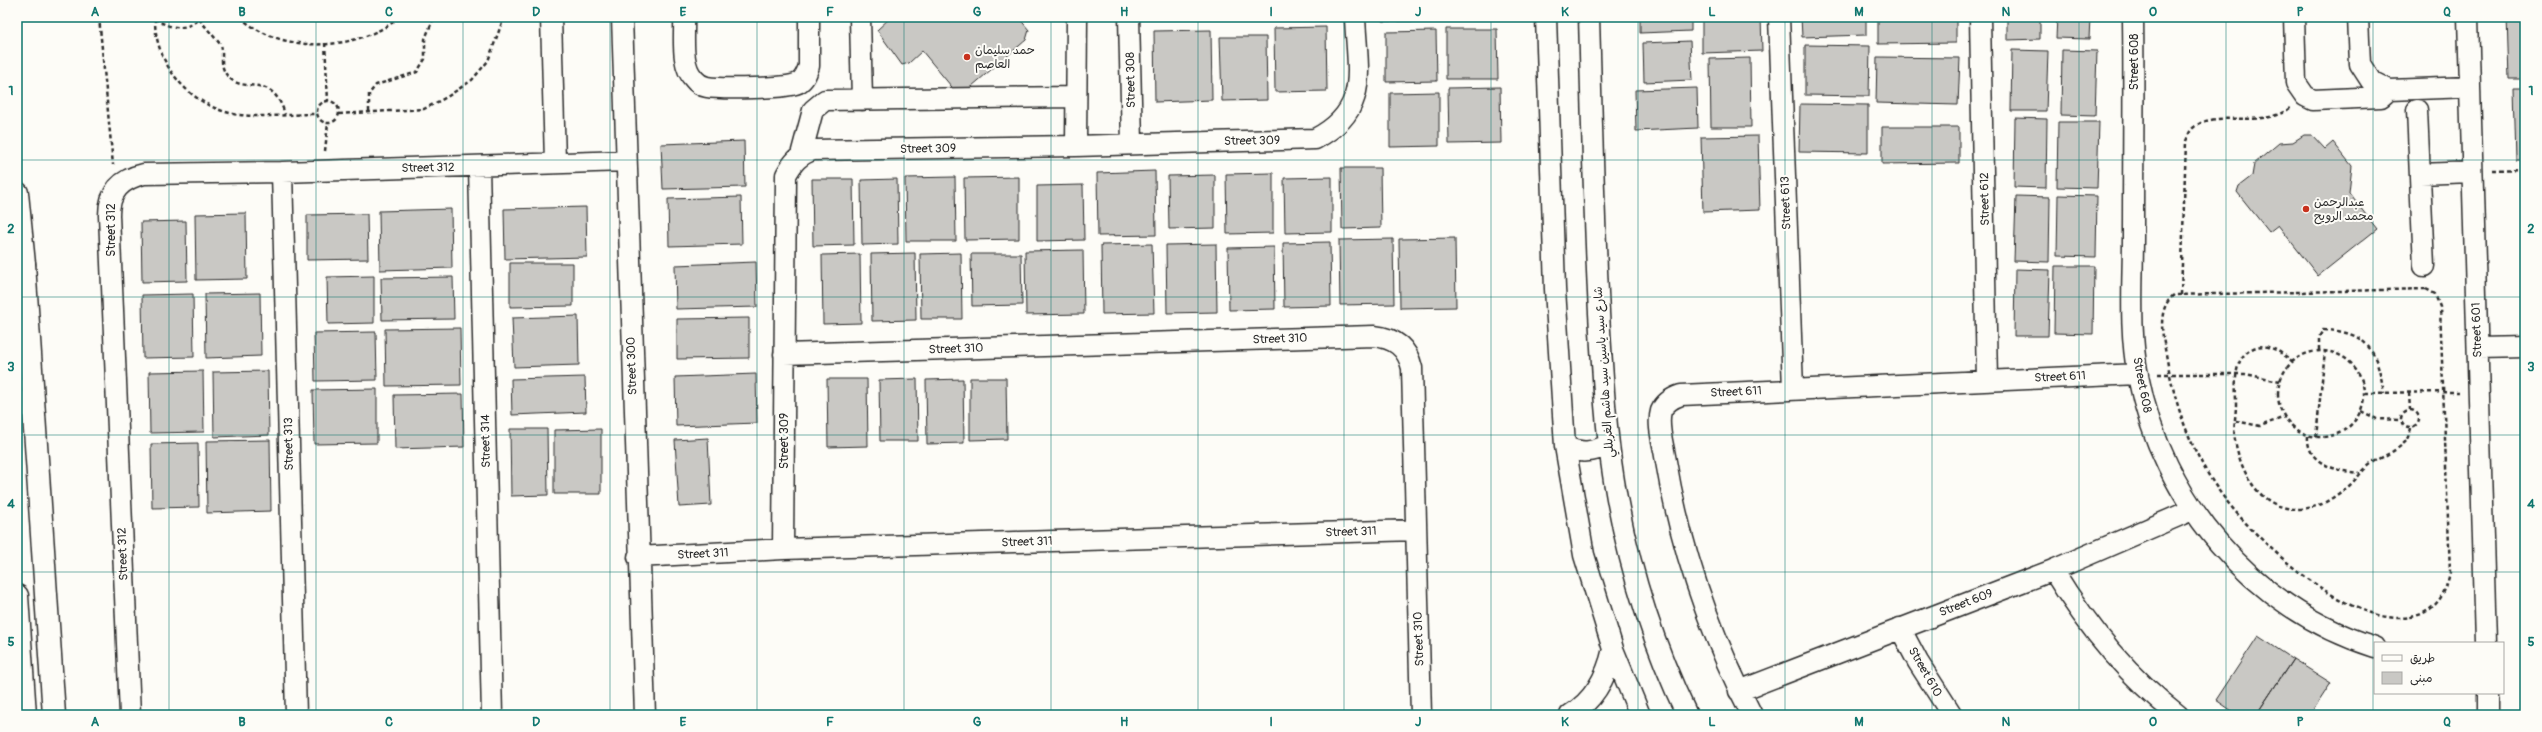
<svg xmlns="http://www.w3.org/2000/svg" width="2542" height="732" font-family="Pangolin,'Playpen Sans Arabic',sans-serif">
  <rect width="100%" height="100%" fill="#fdfcf7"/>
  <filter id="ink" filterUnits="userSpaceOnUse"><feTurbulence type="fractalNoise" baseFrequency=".025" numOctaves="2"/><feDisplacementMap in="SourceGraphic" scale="8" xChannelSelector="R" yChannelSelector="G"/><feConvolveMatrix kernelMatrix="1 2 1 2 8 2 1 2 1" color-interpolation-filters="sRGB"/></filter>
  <g filter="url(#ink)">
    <path fill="#c9c8c4" stroke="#2b2b2b" d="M891,17H1018L1029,30L1026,40L965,92H956L922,51L909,63L902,65L877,30Z
      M1382,17H1436V21H1382Z
      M1443,17H1498V18L1443,19Z
      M1640,17H1691V31L1640,33Z
      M1702,17H1761L1762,51L1702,53Z
      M1801,17H1866V35L1802,37Z
      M1878,17H1956V43L1878,44Z
      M2007,17H2040V39L2007,40Z
      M2057,17H2090L2089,39L2056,38Z
      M2507,17H2525V79H2509Z
      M1326,27L1327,91L1275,92L1274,28Z
      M1446,29H1497L1498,79H1446Z
      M1211,30L1212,100L1155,102L1154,31Z
      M1436,31L1437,81L1386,82V32Z
      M1220,37H1266L1267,100L1222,101Z
      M1690,41L1692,80L1644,82L1643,43Z
      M1805,45L1870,46L1869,96L1805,95Z
      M2012,50L2048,51L2046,111H2011Z
      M2062,50L2097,51L2095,116L2061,115Z
      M1877,57L1960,58L1958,105L1876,103Z
      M1750,58L1751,127H1711L1710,59Z
      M1500,87L1501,143L1449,144L1448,88Z
      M1697,88L1698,128L1636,131L1635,90Z
      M2514,88H2525V160H2516Z
      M1439,92V146L1390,147V93Z
      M1800,104L1868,105V153L1799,152Z
      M2015,118L2047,119L2046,188L2014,187Z
      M2058,122H2099L2097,188L2057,187Z
      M1882,127H1959V163L1882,164Z
      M2304,135H2312L2325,149L2333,142L2352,166L2349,193L2377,229L2318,276L2278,225L2269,232L2237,192L2239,186L2252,176L2254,164L2279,143L2293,142Z
      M1758,136L1760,210L1703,212L1701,137Z
      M744,141L745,187L663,189L661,144Z
      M1341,168H1380L1381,228L1342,229Z
      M1155,171L1156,235L1098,236L1097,173Z
      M1273,173V233L1227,234L1226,174Z
      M1215,175V228L1169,229L1168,176Z
      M955,177L956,241H906L905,178Z
      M1019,177V239L965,240L964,178Z
      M1332,177V232L1285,233L1284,178Z
      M812,179H853L854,245L813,246Z
      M897,179L898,244L862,245L861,180Z
      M1083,185L1084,240L1037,241V186Z
      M2058,195L2097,196L2096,257L2057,256Z
      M2016,196L2050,197L2049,262L2014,261Z
      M741,197L742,244L669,246L668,199Z
      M586,207L587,257L505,259L504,209Z
      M451,209L452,268L380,270L379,211Z
      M246,213L247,279L196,280L195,214Z
      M367,214L368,259L307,260V215Z
      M186,221L187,281L142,282L141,222Z
      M1455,238L1456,307L1400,308L1399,239Z
      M1393,239L1394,304L1340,305L1339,240Z
      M1330,242L1331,306L1284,307L1283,243Z
      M1152,244L1154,313L1102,314L1101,245Z
      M1216,244L1217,312L1167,313L1166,245Z
      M1274,247L1275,309L1229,310L1228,248Z
      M1083,250L1084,314L1026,315L1025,251Z
      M915,253L916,320L872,321L871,254Z
      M961,253L962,319H921L920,254Z
      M860,254L861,323L823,324L822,255Z
      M971,254H1021L1022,305L972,306Z
      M756,262L757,307L676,309L675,265Z
      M510,263H573V306L510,307Z
      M2055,266H2094L2093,334L2054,333Z
      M2015,269L2050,270L2048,336H2014Z
      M374,276V323L328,324L327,277Z
      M453,277L454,319L382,320L381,278Z
      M260,293L261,356L206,358L205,294Z
      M193,294L194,357L143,358L142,295Z
      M578,316L579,365L514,367L512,318Z
      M749,318V358L677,359V319Z
      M460,328L461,385L386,386L385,329Z
      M376,332L377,380L315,381L314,333Z
      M203,371L204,432L150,433L149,372Z
      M268,371L269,435L214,437L213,372Z
      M756,374L757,423L676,426L675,377Z
      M585,377L586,412L512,415L511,379Z
      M970,378H1006L1007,439L970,440Z
      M827,379H867L868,446L828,447Z
      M917,379L918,441H880L879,380Z
      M963,379L964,443L927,444L926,380Z
      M377,389V443L314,444L313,390Z
      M463,394L464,447L395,449L394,395Z
      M510,429H547L548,495L511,496Z
      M601,429V494H554V430Z
      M708,438L711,505L679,507L675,440Z
      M270,440L271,511L207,513L206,441Z
      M198,443L199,507L152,508L151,444Z
      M2258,636L2293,659L2256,715H2238L2216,700Z
      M2293,659L2331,683L2310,715H2256Z"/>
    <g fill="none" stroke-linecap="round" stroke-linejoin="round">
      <defs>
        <path id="minor" d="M551,17L555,162
          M622,17L645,715
          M684,17C685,35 680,65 694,79C697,83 702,86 707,87C718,89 790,89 798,83C805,79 807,72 809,66V17
          M860,17L862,100
          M1129,17L1132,143
          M1546,17L1555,289L1565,446L1584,555L1613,649L1640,715
          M1589,17C1592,122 1594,227 1600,331C1603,381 1606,431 1614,481C1627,561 1652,642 1687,715
          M1779,17L1793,389
          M1980,17L1987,381
          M2133,17C2134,90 2133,163 2133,236C2133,282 2129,330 2138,376C2162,501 2253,609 2375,647
          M2294,17L2296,83L2305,96L2313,100L2381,97L2389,90
          M2358,17L2360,64L2371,81L2389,90L2470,87
          M2468,17L2486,643
          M2417,110L2424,266
          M1076,146L1077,17
          M801,155L813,110L825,100L1075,97
          M479,167L492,715
          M282,172L296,715
          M2420,174L2472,172
          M2478,348L2525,347
          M784,354L1374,336C1394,338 1407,347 1412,368L1421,715
          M1565,446C1580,454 1593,453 1609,444
          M783,549L786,175C793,162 799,155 813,150L1076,146L1315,139C1371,110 1357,71 1355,17
          M638,557L783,549L1416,530
          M2053,570C2087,626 2126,675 2178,715
          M1900,628L1918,662L1952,715
          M1739,691L2053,570L2192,510
          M2488,693V715
          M130,715L109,215C109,192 121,179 144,174L282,172L625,161
          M1570,715C1595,700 1607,676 1613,649
          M1752,715C1710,634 1680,547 1665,456C1663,443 1657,425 1661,411C1665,402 1672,398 1681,395L2138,374"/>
        <path id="major" d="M17,193L24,264L21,282
          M17,596L25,715"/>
        <path id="highway" d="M24,264L54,715"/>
      </defs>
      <use href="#minor" stroke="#2b2b2b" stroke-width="23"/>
      <use href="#major" stroke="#2b2b2b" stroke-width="25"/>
      <use href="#highway" stroke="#2b2b2b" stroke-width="25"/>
      <path stroke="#2b2b2b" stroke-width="2.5" stroke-dasharray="4 3" stroke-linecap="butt" d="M99,17L113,165
        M240,17C281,55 357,52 400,17
        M407,17H411
        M155,18C154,66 193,109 240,115C265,118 292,114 317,114
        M155,18C168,29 188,32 200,17
        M199,19L221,45C224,55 219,64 226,74C243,98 270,68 285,114
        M325,43L328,101
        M317 112a11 11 0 1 1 22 0a11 11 0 1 1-22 0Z
        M369,112V94L376,85L417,72L425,59V39L434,17
        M339,114L424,109L447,97L472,80L488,61L504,17
        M325,151L328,123
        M2492,170L2525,169
        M2426,289L2435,294L2440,307L2450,572C2446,593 2437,610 2415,616C2352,633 2250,536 2217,488C2189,447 2174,402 2166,354C2162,334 2157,308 2174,295Z
        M2181,295L2186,141C2188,137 2189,131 2193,128C2215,108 2261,130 2290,108
        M2319,350V337L2323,330C2369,331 2377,352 2384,393
        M2278 394a43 43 0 1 1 86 0a43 43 0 1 1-86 0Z
        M2293,362C2279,350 2261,338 2245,354C2233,366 2236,388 2236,404C2236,415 2233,429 2235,440C2243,485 2272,523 2322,504C2330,500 2338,494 2345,489C2354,483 2359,474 2367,467C2379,457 2397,452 2407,440C2410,437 2410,433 2411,429
        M2158,374H2245L2280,381
        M2365,393L2458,392
        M2409,393L2410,410
        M2401 419a9 9 0 1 1 18 0a9 9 0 1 1-18 0Z
        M2361,411L2377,419L2401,420
        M2236,421L2260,426L2285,417
        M2308,436C2306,465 2338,471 2360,473
        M2316,437L2325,351"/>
      <use href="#minor" stroke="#fdfcf7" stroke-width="20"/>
      <use href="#major" stroke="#fdfcf7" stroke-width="22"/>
      <use href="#highway" stroke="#fdfcf7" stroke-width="22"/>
    </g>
  </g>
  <path fill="none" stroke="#0f766e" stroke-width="1" stroke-opacity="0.55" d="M169,17V715M316,17V715M463,17V715M610,17V715M757,17V715M904,17V715M1051,17V715M1198,17V715M1344,17V715M1491,17V715M1638,17V715M1785,17V715M1932,17V715M2079,17V715M2226,17V715M2373,17V715M17,160H2525M17,297H2525M17,435H2525M17,572H2525"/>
  <g fill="#c8321e" stroke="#fdfcf7" stroke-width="1.5">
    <circle cx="967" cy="57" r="4"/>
    <circle cx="2306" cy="209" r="4"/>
  </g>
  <g text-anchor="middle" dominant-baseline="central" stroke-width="4" stroke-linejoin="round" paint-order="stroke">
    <g font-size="12" fill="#2b2b2b" stroke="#fdfcf7" text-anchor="start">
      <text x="975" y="50">حمد سليمان<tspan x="975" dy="14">العاصم</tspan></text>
      <text x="2314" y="202">عبدالرحمن<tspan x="2314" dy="14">محمد الرويح</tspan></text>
    </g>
    <g font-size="12" fill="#2b2b2b" stroke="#fdfcf7">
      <text transform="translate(2134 62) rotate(-90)">Street 608</text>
      <text transform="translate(1131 80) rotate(-91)">Street 308</text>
      <text transform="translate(1252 141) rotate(-1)">Street 309</text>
      <text transform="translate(928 149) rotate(-1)">Street 309</text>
      <text transform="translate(428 168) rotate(-1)">Street 312</text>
      <text transform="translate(1985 199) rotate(-91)">Street 612</text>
      <text transform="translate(1786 203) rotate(-92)">Street 613</text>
      <text transform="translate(111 230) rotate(-90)">Street 312</text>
      <text transform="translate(2477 330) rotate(-92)">Street 601</text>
      <text transform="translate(1280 339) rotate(-2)">Street 310</text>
      <text transform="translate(956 349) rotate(-2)">Street 310</text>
      <text transform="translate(632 366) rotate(-92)">Street 300</text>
      <text transform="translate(1604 372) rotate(-94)">شارع سيد ياسين سيد هاشم الغربللي</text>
      <text transform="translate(2060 377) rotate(-3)">Street 611</text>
      <text transform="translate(2142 385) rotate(79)">Street 608</text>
      <text transform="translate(1736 392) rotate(-3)">Street 611</text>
      <text transform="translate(486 441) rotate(-91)">Street 314</text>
      <text transform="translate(784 441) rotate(-90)">Street 309</text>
      <text transform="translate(289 444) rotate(-91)">Street 313</text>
      <text transform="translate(1351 532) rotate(-2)">Street 311</text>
      <text transform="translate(1027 542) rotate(-2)">Street 311</text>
      <text transform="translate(123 554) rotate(-92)">Street 312</text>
      <text transform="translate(703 554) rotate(-3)">Street 311</text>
      <text transform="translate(1966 603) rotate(-21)">Street 609</text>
      <text transform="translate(1419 639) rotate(-92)">Street 310</text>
      <text transform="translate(1925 672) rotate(60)">Street 610</text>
    </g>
  </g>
  <rect width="2542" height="732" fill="none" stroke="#fdfcf7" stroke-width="44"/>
  <rect x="2374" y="642" width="130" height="52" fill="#fdfcf7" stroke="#a9a8a5"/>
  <rect x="2382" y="655" width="20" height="6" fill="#fdfcf7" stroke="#a9a8a5"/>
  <text x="2410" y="662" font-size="12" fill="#2b2b2b">طريق</text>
  <rect x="2382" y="672" width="20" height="12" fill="#c9c8c4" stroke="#a9a8a5"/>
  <text x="2410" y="682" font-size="12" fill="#2b2b2b">مبنى</text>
  <rect x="22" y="22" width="2498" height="688" fill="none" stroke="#0f766e" stroke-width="1.5"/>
  <g font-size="13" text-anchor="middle" font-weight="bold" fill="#0f766e">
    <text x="95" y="16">A</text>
    <text x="242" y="16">B</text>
    <text x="389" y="16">C</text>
    <text x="536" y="16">D</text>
    <text x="683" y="16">E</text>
    <text x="830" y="16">F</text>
    <text x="977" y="16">G</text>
    <text x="1124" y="16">H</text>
    <text x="1271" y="16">I</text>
    <text x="1418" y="16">J</text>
    <text x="1565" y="16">K</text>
    <text x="1712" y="16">L</text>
    <text x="1859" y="16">M</text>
    <text x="2006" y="16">N</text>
    <text x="2153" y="16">O</text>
    <text x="2300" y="16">P</text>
    <text x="2447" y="16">Q</text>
    <text x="11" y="95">1</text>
    <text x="2531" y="95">1</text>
    <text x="11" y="233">2</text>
    <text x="2531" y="233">2</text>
    <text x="11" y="371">3</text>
    <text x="2531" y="371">3</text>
    <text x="11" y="508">4</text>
    <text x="2531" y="508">4</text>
    <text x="11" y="646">5</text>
    <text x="2531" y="646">5</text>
    <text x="95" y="726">A</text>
    <text x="242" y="726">B</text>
    <text x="389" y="726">C</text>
    <text x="536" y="726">D</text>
    <text x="683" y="726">E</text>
    <text x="830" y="726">F</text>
    <text x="977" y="726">G</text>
    <text x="1124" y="726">H</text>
    <text x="1271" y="726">I</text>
    <text x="1418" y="726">J</text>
    <text x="1565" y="726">K</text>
    <text x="1712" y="726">L</text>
    <text x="1859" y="726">M</text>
    <text x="2006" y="726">N</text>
    <text x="2153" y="726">O</text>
    <text x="2300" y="726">P</text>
    <text x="2447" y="726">Q</text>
  </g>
</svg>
